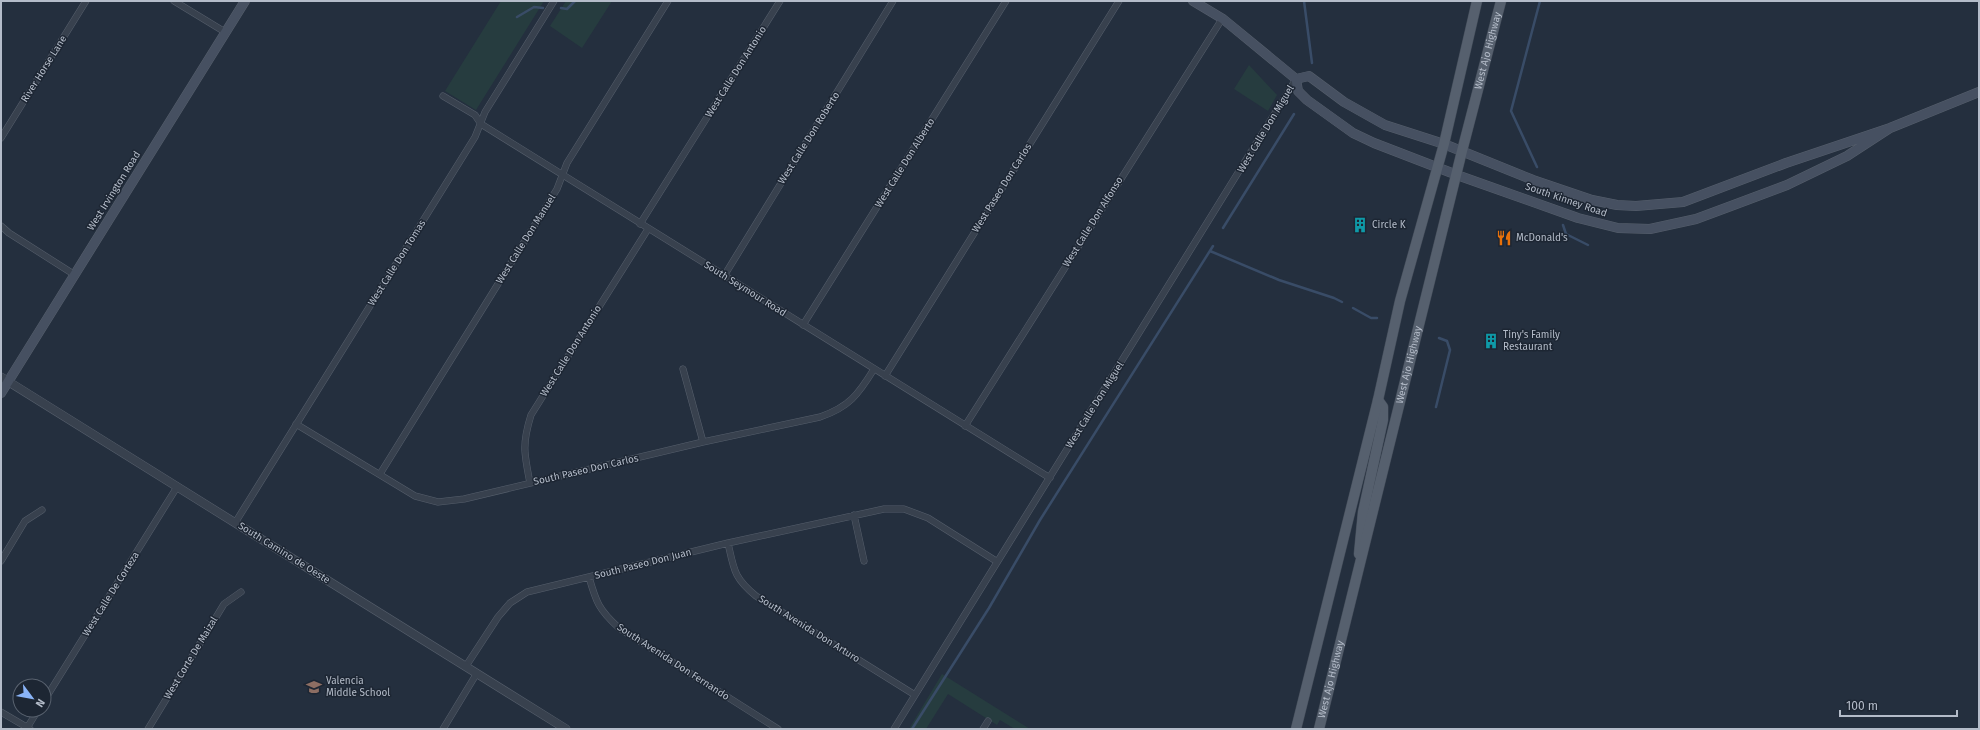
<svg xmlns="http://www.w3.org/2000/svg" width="1980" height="730" font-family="'Fira Sans',sans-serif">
  <rect width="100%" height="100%" fill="#242f3e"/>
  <path fill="#263c3f" d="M501,1H544L476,110L445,91Z
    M566,1H612L582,48L550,26Z
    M1249,65L1277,95L1268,111L1234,89Z
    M942,674L1030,729H1015L1000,720L997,725L948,694L926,729H909Z"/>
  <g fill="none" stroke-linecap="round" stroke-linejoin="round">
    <path stroke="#394c67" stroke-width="2.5" d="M1304,1L1312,63
      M561,8L567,9L575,1
      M517,17L534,7L543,8
      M1537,167L1511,111L1540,1
      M1563,225L1566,234L1588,245
      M1223,228L1294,114
      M1210,251L1279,280L1334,298L1342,302
      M1353,308L1371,318H1377
      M1436,407L1450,350L1447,341L1439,338
      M912,729L989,608L1040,520L1213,246"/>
    <defs>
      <path id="minor" d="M174,1L225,32
        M443,96L475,115L481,124L1050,478
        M1,138L86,1
        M640,224L780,1
        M1,226L9,233L75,275
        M724,276L893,1
        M803,325L1006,1
        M683,369L703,442
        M885,376L1119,1
        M296,424L415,496L438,502L464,499L703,442L820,417C849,407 858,395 874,369
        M965,426L1222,19
        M380,474L557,189L567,163L668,1
        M530,483C524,453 522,444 531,415L648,229
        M854,515L864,561
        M235,523L475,137L485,112L554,1
        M728,543C734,570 734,578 756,596L915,695
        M1,561L25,521L42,510
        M589,577C596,602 599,610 619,628L778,729
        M466,666L498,617L510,603L527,592L728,543L884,509H904L928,518L996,561
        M44,701L177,487
        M1,712L30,729
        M27,728L38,710
        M148,729L224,604L241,592
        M443,729L477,673
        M894,729L1296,79
        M983,729L988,721"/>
      <path id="tertiary" d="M1,377L566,729"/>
      <path id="secondary" d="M1193,1L1223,19L1296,79L1298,91L1307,100L1353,133L1374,143L1457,175L1578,218L1618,228L1650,229L1696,219L1731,206L1787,185L1847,156L1890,128
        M1296,79L1309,76L1344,102L1385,125L1444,144L1533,180L1592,200L1617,205L1636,206L1683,202L1786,163L1890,128L1979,92
        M1,393L245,1"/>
      <g id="primary">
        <path d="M1359,554L1363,512L1383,420V407L1378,400"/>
        <path d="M1296,729L1378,400L1400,301L1444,144L1477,1"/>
        <path id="s1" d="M1319,729L1462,151L1501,1"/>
      </g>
    </defs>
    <use href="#minor" stroke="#565f6c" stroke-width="7"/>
    <use href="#tertiary" stroke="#565f6c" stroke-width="9"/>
    <use href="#secondary" stroke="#565f6c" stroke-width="10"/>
    <use href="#primary" stroke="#414a57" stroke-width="11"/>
    <use href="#minor" stroke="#38414e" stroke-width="6"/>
    <use href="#tertiary" stroke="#38414e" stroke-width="8"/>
    <use href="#secondary" stroke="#465061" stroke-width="9"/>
    <use href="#primary" stroke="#56606e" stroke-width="10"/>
  </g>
  <defs>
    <symbol id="building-bare" viewBox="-9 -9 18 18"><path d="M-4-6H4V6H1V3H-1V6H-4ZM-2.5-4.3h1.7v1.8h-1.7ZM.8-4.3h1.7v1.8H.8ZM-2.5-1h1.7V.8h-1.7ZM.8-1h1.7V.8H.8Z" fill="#0f9aa8" stroke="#1d2633" stroke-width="2.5" paint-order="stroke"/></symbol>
    <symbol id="restaurant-bare" viewBox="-9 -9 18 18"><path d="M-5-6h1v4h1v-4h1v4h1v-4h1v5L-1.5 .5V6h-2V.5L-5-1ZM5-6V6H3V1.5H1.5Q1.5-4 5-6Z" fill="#e8710a" stroke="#1d2633" stroke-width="2.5" paint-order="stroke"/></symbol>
    <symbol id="school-bare" viewBox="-9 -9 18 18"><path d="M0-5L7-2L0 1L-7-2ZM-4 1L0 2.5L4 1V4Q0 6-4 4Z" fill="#8d6e63" stroke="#1d2633" stroke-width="2.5" paint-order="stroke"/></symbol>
  </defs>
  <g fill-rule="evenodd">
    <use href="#building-bare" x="1349" y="214" width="22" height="22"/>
    <use href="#restaurant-bare" x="1493" y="227" width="22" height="22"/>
    <use href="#building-bare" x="1480" y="330" width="22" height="22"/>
    <use href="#school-bare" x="303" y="676" width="22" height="22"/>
  </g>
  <g text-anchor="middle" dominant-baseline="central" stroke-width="3" stroke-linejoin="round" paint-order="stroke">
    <g font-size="10" fill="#b4bcc9" stroke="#1d2633">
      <text stroke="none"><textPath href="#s1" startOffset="699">West Ajo Highway</textPath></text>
      <text transform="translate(44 69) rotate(-58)">River Horse Lane</text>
      <text transform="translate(736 72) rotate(-58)">West Calle Don Antonio</text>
      <text transform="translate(1266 129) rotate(-59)">West Calle Don Miguel</text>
      <text transform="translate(809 138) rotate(-58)">West Calle Don Roberto</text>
      <text transform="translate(905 163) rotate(-58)">West Calle Don Alberto</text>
      <text transform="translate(1002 188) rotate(-58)">West Paseo Don Carlos</text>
      <text transform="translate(114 191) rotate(-58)">West Irvington Road</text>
      <text transform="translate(1566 200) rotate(19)">South Kinney Road</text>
      <text transform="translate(1093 222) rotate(-58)">West Calle Don Alfonso</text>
      <text transform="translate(526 239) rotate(-58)">West Calle Don Manuel</text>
      <text transform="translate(397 263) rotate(-58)">West Calle Don Tomas</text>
      <text transform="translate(745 289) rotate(32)">South Seymour Road</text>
      <text transform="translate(571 351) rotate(-58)">West Calle Don Antonio</text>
      <text stroke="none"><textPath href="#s1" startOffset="375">West Ajo Highway</textPath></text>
      <text transform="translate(1095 405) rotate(-58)">West Calle Don Miguel</text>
      <text transform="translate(586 470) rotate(-13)">South Paseo Don Carlos</text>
      <text transform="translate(284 553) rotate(32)">South Camino de Oeste</text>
      <text transform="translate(643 564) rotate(-14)">South Paseo Don Juan</text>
      <text transform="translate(111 594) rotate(-58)">West Calle De Corteza</text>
      <text transform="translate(809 629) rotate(32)">South Avenida Don Arturo</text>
      <text transform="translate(191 658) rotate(-59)">West Corte De Maizal</text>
      <text transform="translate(673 662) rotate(33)">South Avenida Don Fernando</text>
      <text stroke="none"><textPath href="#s1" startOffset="51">West Ajo Highway</textPath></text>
    </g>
    <g font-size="10" fill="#b4bcc9" stroke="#1d2633" text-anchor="start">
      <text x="1372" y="225">Circle K</text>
      <text x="1516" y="238">McDonald's</text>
      <text x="1503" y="335">Tiny's Family<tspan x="1503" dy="12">Restaurant</tspan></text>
      <text x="326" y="681">Valencia<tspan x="326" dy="12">Middle School</tspan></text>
    </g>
  </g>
  <rect width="1980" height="730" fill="none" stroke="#b4bcc9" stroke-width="4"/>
  <g transform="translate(32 698) rotate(122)"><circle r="19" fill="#1d2633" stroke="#59626f"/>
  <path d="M0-3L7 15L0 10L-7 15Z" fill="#8ab4f8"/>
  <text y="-6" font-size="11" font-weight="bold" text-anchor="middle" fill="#b4bcc9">N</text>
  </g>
  <path d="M1840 710v6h117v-6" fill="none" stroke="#b4bcc9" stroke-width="2"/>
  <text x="1846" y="710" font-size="12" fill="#b4bcc9" stroke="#1d2633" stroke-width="3" paint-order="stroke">100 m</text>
</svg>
